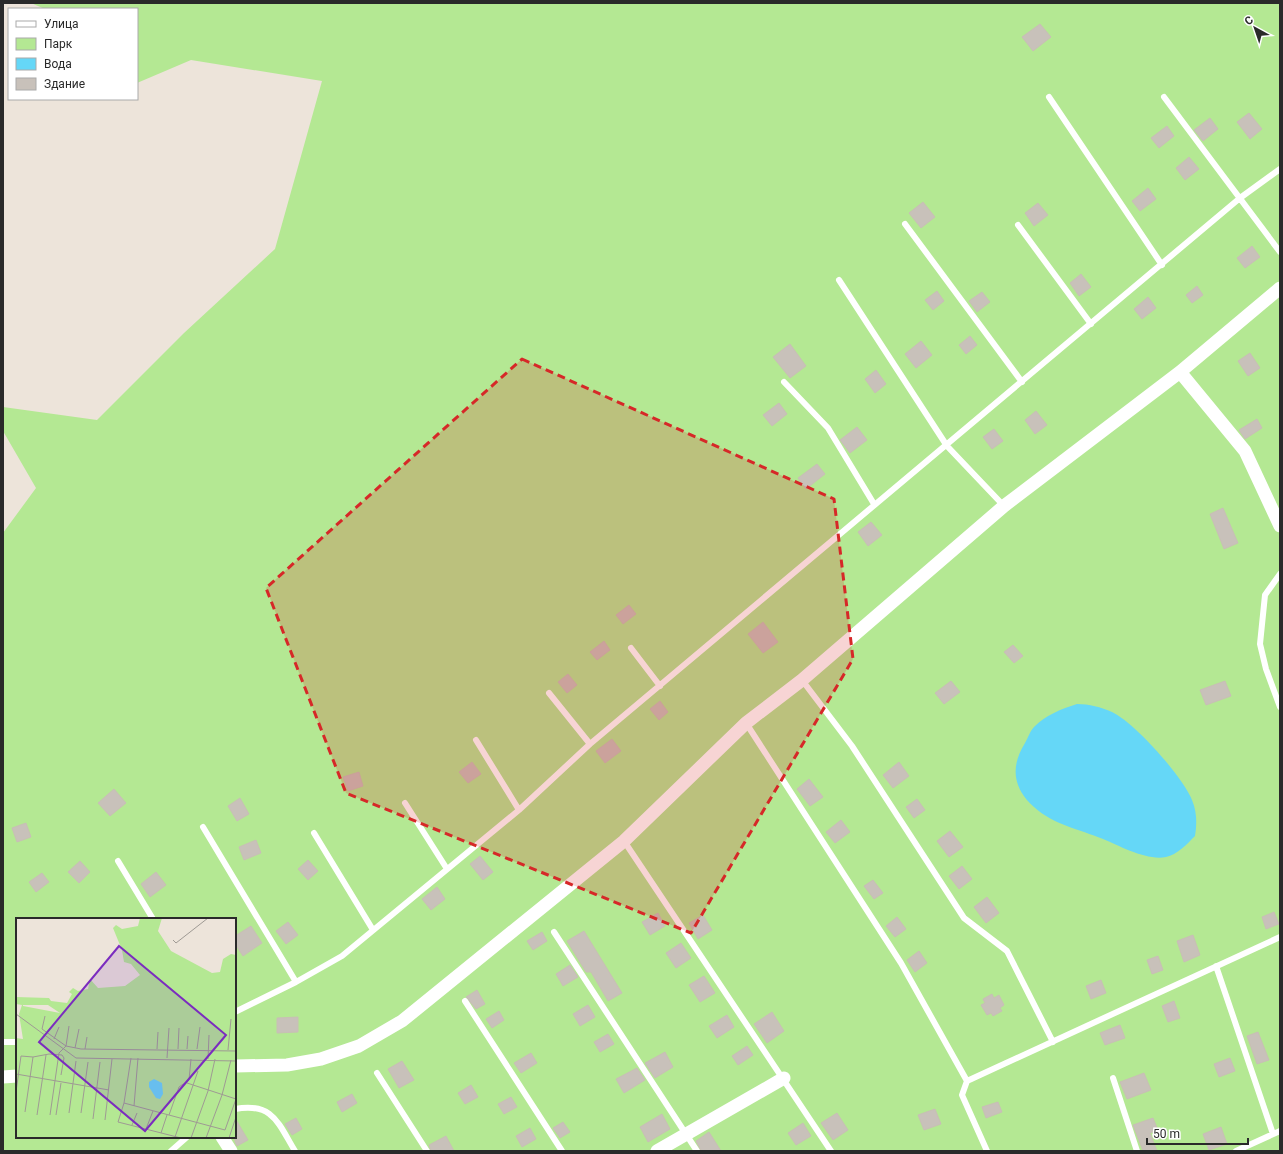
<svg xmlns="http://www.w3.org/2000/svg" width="1283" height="1154" font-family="Roboto,sans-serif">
  <rect width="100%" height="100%" fill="#ede4da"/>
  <path fill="#b4e893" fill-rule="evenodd" d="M31,3H1280V1151H3V533L36,488L3,431V407L97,420L184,333L275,249L322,81L191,60L137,83V9H45ZM17,919H235V1137H17Z"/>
  <path fill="#65d7f7" d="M1077,704C1089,704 1101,707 1112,712C1135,723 1183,777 1192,800C1197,812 1197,824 1195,836C1187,844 1177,855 1166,857C1147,861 1120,846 1103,839C1079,829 1054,825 1034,807C1013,788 1010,767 1025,743C1028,738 1030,731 1034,727C1046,715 1061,709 1077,704Z"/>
  <path fill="#c8c1ba" stroke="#c8c0b4" d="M1040,24L1051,37L1033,51L1022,37Z
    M1249,113L1262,129L1250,139L1237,122Z
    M1210,118L1218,129L1203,141L1194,130Z
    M1167,126L1174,136L1159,148L1151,138Z
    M1189,157L1199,169L1185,180L1176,168Z
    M1148,188L1156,199L1140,211L1132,201Z
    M923,202L935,217L921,228L909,213Z
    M1038,203L1048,215L1034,226L1025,213Z
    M1252,246L1260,257L1245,268L1237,258Z
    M1081,274L1091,287L1079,296L1070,283Z
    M1197,286L1203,295L1192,303L1186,295Z
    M937,291L944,301L933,310L925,300Z
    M982,292L990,302L977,312L969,301Z
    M1148,297L1156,308L1142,319L1134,309Z
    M970,336L977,345L966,354L959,345Z
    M921,341L932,355L916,368L905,354Z
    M790,344L806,366L790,378L773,357Z
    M1250,353L1260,368L1248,376L1238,361Z
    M876,370L886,384L875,393L865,379Z
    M779,403L787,414L772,426L763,415Z
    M1036,411L1047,425L1035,434L1025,420Z
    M1257,419L1262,428L1245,439L1239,430Z
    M857,427L867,440L850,453L840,440Z
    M994,429L1003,441L992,449L983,437Z
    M817,464L825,474L806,489L798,478Z
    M1223,508L1238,543L1224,549L1210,514Z
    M871,522L882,535L868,546L858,532Z
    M629,605L636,614L623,624L616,615Z
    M763,622L778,642L763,653L748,634Z
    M604,641L610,650L597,660L590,652Z
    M1013,645L1023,656L1014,663L1004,652Z
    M568,674L577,685L567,693L558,682Z
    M951,681L960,692L944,704L935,693Z
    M1225,681L1231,696L1206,705L1200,690Z
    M660,701L668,712L659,720L650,709Z
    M612,739L621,751L605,763L596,751Z
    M472,762L481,774L468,783L459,772Z
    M899,762L909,776L893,788L883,775Z
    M359,772L363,786L348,791L343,777Z
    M809,779L823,797L810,806L797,789Z
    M114,789L126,803L110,816L98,803Z
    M240,798L249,814L237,821L228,806Z
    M917,799L925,810L914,818L906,807Z
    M841,820L850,832L835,843L826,832Z
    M26,823L31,837L17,842L12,828Z
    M950,831L963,847L949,857L937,841Z
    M256,840L261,853L244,860L239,847Z
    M480,856L493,872L483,880L470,864Z
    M308,860L318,871L308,880L298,869Z
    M80,861L90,872L79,883L68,872Z
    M962,866L972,879L959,889L949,876Z
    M156,872L166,885L150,897L141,884Z
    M42,873L49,882L36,892L29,882Z
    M873,880L883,893L874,899L864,886Z
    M437,887L445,899L431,910L422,899Z
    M987,897L999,913L986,923L974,907Z
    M1274,912L1279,924L1266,929L1262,917Z
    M658,913L665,926L650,935L642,922Z
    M703,915L712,930L698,939L689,923Z
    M897,917L906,929L895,937L886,926Z
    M288,922L298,935L286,944L276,931Z
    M251,926L262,943L243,956L235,944V936Z
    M584,931L622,993L608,1001L591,972H586L567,941Z
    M542,932L547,941L533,950L527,941Z
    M1193,935L1200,955L1184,962L1177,941Z
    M681,943L691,958L676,968L666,953Z
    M919,951L927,963L915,972L907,960Z
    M1158,956L1163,970L1152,974L1147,960Z
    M570,965L578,977L563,986L556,974Z
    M704,976L715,993L700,1002L689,985Z
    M1101,980L1106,993L1091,999L1086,986Z
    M477,990L485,1004L476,1009L466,997Z
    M992,994L994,998L999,995L1004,1005L1000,1008L1002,1011L993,1016L991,1013L987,1015L981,1005L985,1003L983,999Z
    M1174,1001L1180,1018L1168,1022L1162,1006Z
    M588,1005L595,1017L580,1026L573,1014Z
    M499,1011L504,1020L492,1028L486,1019Z
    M772,1012L784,1031L767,1043L754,1024Z
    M727,1015L734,1027L717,1038L709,1026Z
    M298,1017V1032L277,1033V1018Z
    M1120,1025L1125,1038L1105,1045L1100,1033Z
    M1258,1032L1269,1060L1257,1064L1247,1036Z
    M608,1034L614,1044L600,1052L594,1042Z
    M747,1046L753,1055L738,1065L732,1056Z
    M665,1052L673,1067L655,1078L645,1063Z
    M531,1053L537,1063L521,1073L514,1063Z
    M1230,1058L1235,1071L1219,1077L1214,1064Z
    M402,1061L414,1080L399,1088L388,1069Z
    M637,1068L645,1080L624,1093L616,1079Z
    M1144,1073L1151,1090L1127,1099L1120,1082Z
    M471,1085L478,1097L465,1104L458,1093Z
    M352,1094L357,1103L342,1112L337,1102Z
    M511,1097L517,1107L504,1114L498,1104Z
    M998,1102L1002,1112L986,1118L982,1107Z
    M935,1109L941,1124L924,1130L918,1115Z
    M837,1113L848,1130L833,1140L821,1123Z
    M662,1114L670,1129L648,1142L640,1127Z
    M235,1118L248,1140L237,1146L235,1142Z
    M296,1118L302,1129L292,1135L285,1124Z
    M1153,1118L1158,1130L1150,1133L1157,1151H1143L1133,1125Z
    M563,1122L570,1132L560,1138L553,1128Z
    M803,1123L811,1136L796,1145L788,1133Z
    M1221,1127L1227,1144L1209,1150L1203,1134Z
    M530,1128L536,1139L522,1147L516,1136Z
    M709,1132L721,1151H701L696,1141Z
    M446,1136L454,1151H431L429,1145Z"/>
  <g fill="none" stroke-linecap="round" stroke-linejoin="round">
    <path stroke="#fff" stroke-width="6" d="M1049,97L1162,265
      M1164,97L1280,252
      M905,224L1022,382
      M1018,225L1091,324
      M839,280L947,446L1004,506
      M784,382L828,428L874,504
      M1280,574L1265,595L1260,644L1266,669L1280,707
      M631,648L660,686
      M802,680L852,746L964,918L1007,951L1053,1042
      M549,693L590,744
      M746,723L901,963L967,1081L962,1095L987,1151
      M476,740L519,810
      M405,803L447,869
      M203,827L296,982
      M314,833L373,930
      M624,841L831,1151
      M118,861L153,919
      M554,932L697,1151
      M1216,966L1273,1134
      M465,1001L562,1151
      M235,1012L296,982L342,956L519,810L590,744L1240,198L1280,169
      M3,1042H17
      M377,1073L427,1151
      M1113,1078L1137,1151
      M967,1081L1280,937
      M235,1109C273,1102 278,1123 295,1151
      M171,1151L187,1137
      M1236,1151L1280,1131"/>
    <path stroke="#fff" stroke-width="13" d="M1180,372L1245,451L1280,526
      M235,1066L287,1065L321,1059L359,1046L402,1021L624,841L746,723L802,680L1004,506L1180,372L1280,288
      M3,1077L17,1076
      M222,1137L231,1151
      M657,1151L784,1078"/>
  </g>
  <path fill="#d62828" fill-opacity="0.2" stroke="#d62828" stroke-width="3" stroke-dasharray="8 5" stroke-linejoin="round" d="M522,359L834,499L853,659L691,933L346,793L266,588Z"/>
  <g transform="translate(16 918)">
    <rect width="220" height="220" fill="#ede4da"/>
    <path d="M124,0H146L142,13L155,33L196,55L204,54L207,41L215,36L220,37V220H0V120L7,121L3,96L6,87L0,86V79L33,80L35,83L51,85L56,76L53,74L57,70L62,73L72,71L74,61L82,70L109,68L124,57L115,46L108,44L106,32L97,10L100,7L106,11L122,8ZM7,87H32L44,95L7,88Z" fill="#b4e893" fill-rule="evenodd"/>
    <path d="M138,161L146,165L147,176L144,181L140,180L133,169V164Z" fill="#65d7f7"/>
    <path fill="none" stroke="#9f9a94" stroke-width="1" d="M157,22L160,25L192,0M0,96L60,140L220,143M29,98L26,111L50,128L65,131L220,133M38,121L43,109M59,130L63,111M69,131L71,119M141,131L142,114M162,131L163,110M171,131L172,118M181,131L184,109M212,132L215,101M115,140L108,185L102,204L165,220M151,140L153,110M192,141L193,117M0,156L93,172M171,165L220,181M0,174L5,138L17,139L33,136L46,137L48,140L45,157M108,185L209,212L220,181M118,188L122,140M9,194L17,139M53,195L60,143M65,195L72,144M21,197L30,137M34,197L43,135L50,128L53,108M40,197L45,165M153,197L163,169L173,162L175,141M77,201L84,144M89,202L96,141M116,207L121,195M130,211L137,193M145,215L151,197M159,219L182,153M175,220L192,173L199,141M190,220L206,177L215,142M213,220L220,199"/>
    <path fill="#7b2cbf" fill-opacity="0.15" stroke="#7b2cbf" stroke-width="2" d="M103,28L210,117L129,213L23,124Z"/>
    <rect width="220" height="220" fill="none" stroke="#2a2a2a" stroke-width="2"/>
  </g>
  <rect width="1283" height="1154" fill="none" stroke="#2a2a2a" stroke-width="8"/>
  <rect x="8" y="8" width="130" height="92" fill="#ffffff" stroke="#aaaaaa"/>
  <rect x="16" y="21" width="20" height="6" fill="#ffffff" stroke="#aaaaaa"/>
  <text x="44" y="28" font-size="12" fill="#2a2a2a">Улица</text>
  <rect x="16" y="38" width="20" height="12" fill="#b4e893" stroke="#aaaaaa"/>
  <text x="44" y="48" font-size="12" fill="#2a2a2a">Парк</text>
  <rect x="16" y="58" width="20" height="12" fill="#65d7f7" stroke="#aaaaaa"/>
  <text x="44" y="68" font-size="12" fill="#2a2a2a">Вода</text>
  <rect x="16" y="78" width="20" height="12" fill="#c8c1ba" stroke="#aaaaaa"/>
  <text x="44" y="88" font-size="12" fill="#2a2a2a">Здание</text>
  <g transform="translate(1255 28) rotate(320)" stroke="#ffffff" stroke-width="3" paint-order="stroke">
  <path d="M0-3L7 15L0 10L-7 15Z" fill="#2a2a2a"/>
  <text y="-6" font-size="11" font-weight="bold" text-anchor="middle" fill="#2a2a2a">С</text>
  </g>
  <path d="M1147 1138v6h101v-6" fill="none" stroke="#2a2a2a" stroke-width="2"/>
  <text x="1153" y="1138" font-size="12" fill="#2a2a2a" stroke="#ffffff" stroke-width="3" paint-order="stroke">50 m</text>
</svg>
